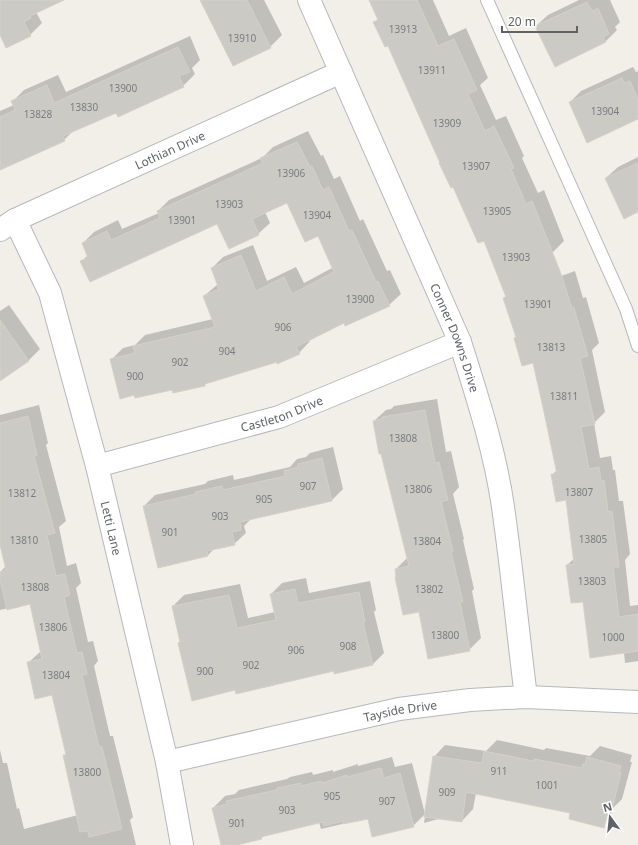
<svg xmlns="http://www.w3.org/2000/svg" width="638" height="845" font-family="'Noto Sans',sans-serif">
  <rect width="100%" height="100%" fill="#f1efe8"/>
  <path fill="#0003" d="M0,0H61L36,12L42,23L30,35L0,33Z
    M202,0H264L282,35L270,47Z
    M370,0H433L449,36L466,28L488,78L480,85L496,120L506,116L524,156L522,158L538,193L544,190L564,241L552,253L561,276L575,271L583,298L586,297L599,343L592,350L605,412L594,423L600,458L611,456L613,470H615L619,501H623L630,554L625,560L630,606L638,605V661L625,663L624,652L583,601L567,565L575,558L567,499L552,475L557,470L534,361L517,337L504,298L506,295L484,239L388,45L374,23L378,19Z
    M579,0H610L620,22L615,27L617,30L605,42L536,26L548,15Z
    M190,36L200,60L192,68L195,74L183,86L116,111L74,130L64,140L0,169V111L14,105L13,101L24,90L58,75L66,92Z
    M633,67L636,72L638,71V118L570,102L581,91Z
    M308,131L321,156L323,155L334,179L340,176L360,221L363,219L387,271L390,270L401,294L389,305L344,322L309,340L310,341L299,353L277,361L207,382L204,385L173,388L112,359L123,348L135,345L145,335L213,319L204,296L218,284L212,268L223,257L253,245L267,281L296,267L304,283L334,267L318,235L288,202L265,212L270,223L258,234L218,222L81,262L88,255L83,243L94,232L118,220L122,229L159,213L158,211L169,200L262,158L273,147Z
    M638,157V211L606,178L618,167Z
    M9,305L40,349L29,360L0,380V311Z
    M437,399L446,452L451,451L459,487L453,494L464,539L463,540L474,589L472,591L481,638L469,650L420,610L396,569L407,558L374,421L386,410L391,409L394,406Z
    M39,405L48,443L46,445L66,521L59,527L67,566L76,563L81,583L76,588L88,642L93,641L98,661L94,666L110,736H113L133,817L130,820L136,845H0V750L3,763H7L17,809L19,808L24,829L78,815L64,756L67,753L52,694L28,663L41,651L31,603L0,610V581L1,580L0,572L6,566L0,541V415Z
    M333,447L343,489L332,500L252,518L244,526L246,533L234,544L215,548L208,555L158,567L144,506L155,495L205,484L208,481L233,475L234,480L290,467L297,459L306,457L310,453Z
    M306,578L309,593L370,581L376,610L374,612L384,653L373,664L334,670L236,689L181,641L173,606L184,595L240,584L248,618L275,612L271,594L282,583Z
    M497,740L544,750L546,748L590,756L600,746L632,755L630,762H632L622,799L611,810L476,793L473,809L462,821L442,818L424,823L434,757L445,745L486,751Z
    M392,757L395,767L412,763L425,814L413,826L368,818L321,829L319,822L265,835L261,838L232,845H222L213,808L225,796L235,794L239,790L287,779L290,777L312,772L313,775L333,770V772L358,764V766Z"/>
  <path fill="#cccac5" stroke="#d6d1c6" d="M0,0H64L30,16L31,18L24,22L31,36L6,48L0,35Z
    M200,0H247L271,48L233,66Z
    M369,0H417L438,46L454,39L477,90L468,94L485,131L494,126L514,168L511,169L526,204L532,201L560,271L572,308H574L588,356L580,358L595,424L581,427L589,469L599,467L601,481L604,480L608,512L612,511L619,567H613L619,617L638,614V651L590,658L583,602L571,603L566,565L574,564L566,500L556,502L551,474H557L544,412L533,363L522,366L514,338L516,337L503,298L506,297L484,241L478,243L453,187L451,188L439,163H440L388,46L385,47L373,22L378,20Z
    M587,2L592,11L598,8L609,34L603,37L606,42L555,67L535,26Z
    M178,47L190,72L179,76L184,87L118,117L116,113L63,136L65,141L0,170V117L15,110L11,101L47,85L54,103Z
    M622,78L624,83L630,81L638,99V119L587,143L569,102Z
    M297,142L310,167L312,166L323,190L329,187L349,231L352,230L376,282L378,281L390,306L345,326L344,323L296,347L300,354L277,364V362L205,384V386L173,393L172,390L135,398L134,395L120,399L110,359L135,353L133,346L215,327L203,296L219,289L211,268L241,255L256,291L284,277L292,294L334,272L318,236L305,242L287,203L252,219L259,235L229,249L217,224L90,282L80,261L88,258L82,243L107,231L111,240L160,218L157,211L263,163L260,158Z
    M638,163V212L624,219L605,178Z
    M0,320L29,361L0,381Z
    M425,410L435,463L439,462L448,500L441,502L453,551L451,552L463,602H460L470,651L428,659L419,612L403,615L395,577H396L395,569L409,566L381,454H379L373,421L382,419V417Z
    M28,416L37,455L34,456L55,533L47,535L56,576L65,574L70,595L64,597L77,653L82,652L87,674L82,675L99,747H102L122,829L89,837L88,831L80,832L63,755H66L52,695L35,699L27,662L42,659L30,604L7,610L0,580V572L6,570L0,545V423Z
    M322,458L332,501L240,522L241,530L232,532L235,545L207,551L208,556L158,568L143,506L196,494L195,492L222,486L223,490L285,476L284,471L298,467V464Z
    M295,589L298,603L359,592L365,622H363L373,665L334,674V671L236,694L235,690L192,701L178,643L180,642L172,606L229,595L237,628L276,620L270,594Z
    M484,751L533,761L534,759L582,768L583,764H585L587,757L621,766L619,773H621L610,817L607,816L604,828L569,819L570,813L466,792L462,822L424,817L433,756L482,763Z
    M381,768L384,778L400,773L414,827L372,837L368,819L343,824V821L324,826L323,822L261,837L262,839L237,845H221L212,808L227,804L226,801L277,790V788L301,783V786L321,781L322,783L347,775V777Z"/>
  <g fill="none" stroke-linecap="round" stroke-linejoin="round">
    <defs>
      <path id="service" d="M487,0L595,240L626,309L638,346"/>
      <g id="minor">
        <path id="s1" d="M309,0L460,342C477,396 495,451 503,507C512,570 518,634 526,697"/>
        <path id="s2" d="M15,220L50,293L97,466L167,762L182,845"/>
        <path id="s3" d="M0,230L15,220L341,72"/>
        <path id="s4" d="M97,466L279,417L460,342"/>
        <path id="s5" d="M167,762L399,709L470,700L526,697L638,702"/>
      </g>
    </defs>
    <use href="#service" stroke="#b5b8bc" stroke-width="14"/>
    <use href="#minor" stroke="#b5b8bc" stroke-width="24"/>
    <use href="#service" stroke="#fff" stroke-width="12"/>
    <use href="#minor" stroke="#fff" stroke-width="22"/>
  </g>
  <g text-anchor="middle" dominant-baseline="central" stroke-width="3" stroke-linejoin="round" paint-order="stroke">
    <g font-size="10" fill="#7a7d7f">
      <text x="403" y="29">13913</text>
      <text x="242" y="38">13910</text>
      <text x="432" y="70">13911</text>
      <text x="123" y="88">13900</text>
      <text x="84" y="107">13830</text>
      <text x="605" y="111">13904</text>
      <text x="38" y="114">13828</text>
      <text x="447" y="123">13909</text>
      <text x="476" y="166">13907</text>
      <text x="291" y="173">13906</text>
      <text x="229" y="204">13903</text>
      <text x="497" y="211">13905</text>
      <text x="317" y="215">13904</text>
      <text x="182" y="220">13901</text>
      <text x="516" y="257">13903</text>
      <text x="360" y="299">13900</text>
      <text x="538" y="304">13901</text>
      <text x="283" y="327">906</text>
      <text x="551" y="347">13813</text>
      <text x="227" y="351">904</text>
      <text x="180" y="362">902</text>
      <text x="135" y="376">900</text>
      <text x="564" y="396">13811</text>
      <text x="403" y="438">13808</text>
      <text x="308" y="486">907</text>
      <text x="418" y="489">13806</text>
      <text x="579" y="492">13807</text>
      <text x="22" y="493">13812</text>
      <text x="264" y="499">905</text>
      <text x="220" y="516">903</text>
      <text x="170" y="532">901</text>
      <text x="593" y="539">13805</text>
      <text x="24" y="540">13810</text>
      <text x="427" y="541">13804</text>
      <text x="592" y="581">13803</text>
      <text x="35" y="587">13808</text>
      <text x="429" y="589">13802</text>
      <text x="53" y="627">13806</text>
      <text x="445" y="635">13800</text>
      <text x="613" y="637">1000</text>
      <text x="348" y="646">908</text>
      <text x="296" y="650">906</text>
      <text x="251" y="665">902</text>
      <text x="205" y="671">900</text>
      <text x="56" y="675">13804</text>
      <text x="499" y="771">911</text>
      <text x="87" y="772">13800</text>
      <text x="547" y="785">1001</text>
      <text x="447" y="792">909</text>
      <text x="332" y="796">905</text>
      <text x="387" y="801">907</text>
      <text x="287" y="810">903</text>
      <text x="237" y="823">901</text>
    </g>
    <g font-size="12" fill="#5f6368" stroke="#fff">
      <text stroke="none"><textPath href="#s3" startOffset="188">Lothian Drive</textPath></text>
      <text stroke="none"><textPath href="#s1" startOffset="368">Conner Downs Drive</textPath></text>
      <text stroke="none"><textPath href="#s4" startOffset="192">Castleton Drive</textPath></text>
      <text stroke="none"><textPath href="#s2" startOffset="324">Letti Lane</textPath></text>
      <text stroke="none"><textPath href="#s5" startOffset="239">Tayside Drive</textPath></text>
    </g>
  </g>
  <g transform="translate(610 817) rotate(345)" stroke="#ffffff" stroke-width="3" paint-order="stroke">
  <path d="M0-3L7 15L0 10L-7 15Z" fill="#5f6368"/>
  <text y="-6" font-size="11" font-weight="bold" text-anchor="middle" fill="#5f6368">N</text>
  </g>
  <path d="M502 26v6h75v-6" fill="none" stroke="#5f6368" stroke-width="2"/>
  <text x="508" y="26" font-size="12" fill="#5f6368" stroke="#ffffff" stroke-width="3" paint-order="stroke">20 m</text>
</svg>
